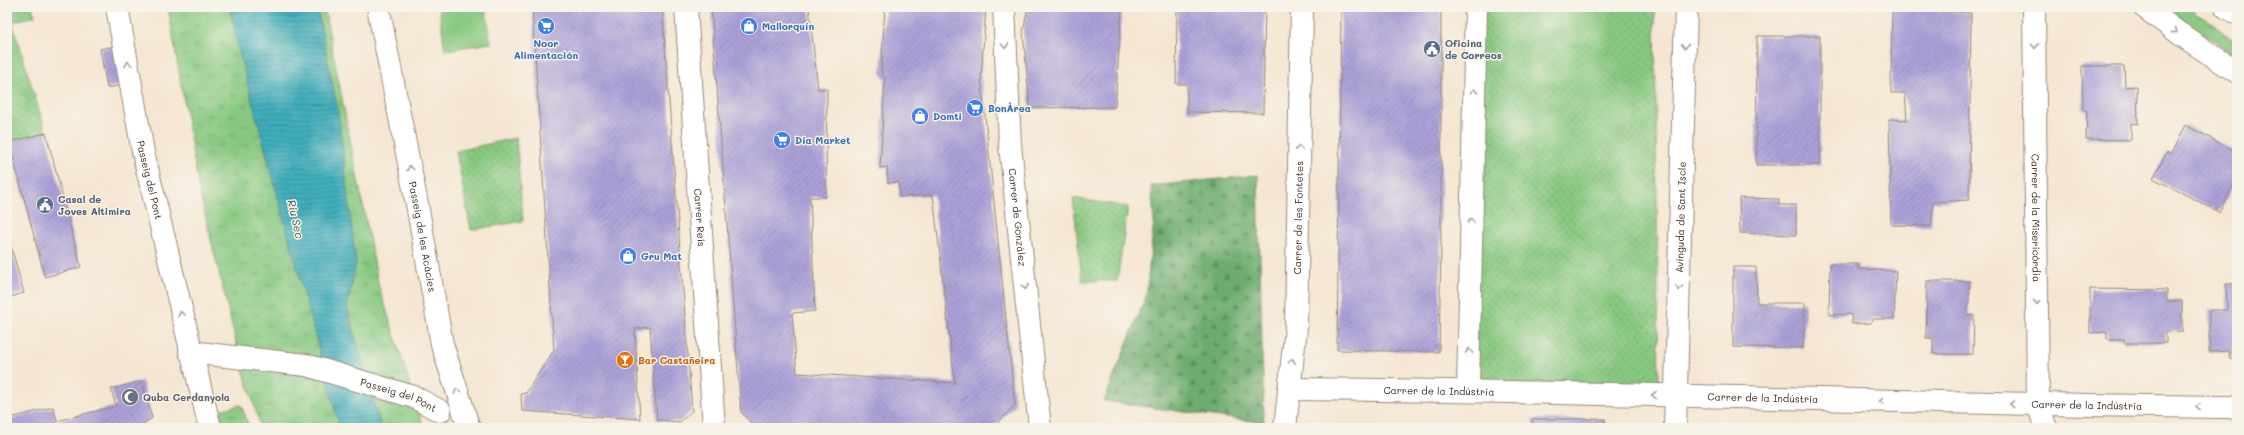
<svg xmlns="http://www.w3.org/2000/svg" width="2244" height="435" font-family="Mali,sans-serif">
  <defs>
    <pattern id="grass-tufts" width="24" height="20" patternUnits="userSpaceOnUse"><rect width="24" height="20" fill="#87c880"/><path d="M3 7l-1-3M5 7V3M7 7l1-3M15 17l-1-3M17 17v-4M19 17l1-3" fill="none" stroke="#70a368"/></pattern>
    <pattern id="forest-firs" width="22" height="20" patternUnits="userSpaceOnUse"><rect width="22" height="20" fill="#6dac6e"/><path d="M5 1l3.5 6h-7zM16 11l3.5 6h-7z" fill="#5b8c5a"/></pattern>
    <pattern id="park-dots" width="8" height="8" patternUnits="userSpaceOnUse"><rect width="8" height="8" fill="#87c880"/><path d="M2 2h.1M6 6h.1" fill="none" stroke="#70a368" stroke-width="1.8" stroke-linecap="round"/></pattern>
    <pattern id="water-rules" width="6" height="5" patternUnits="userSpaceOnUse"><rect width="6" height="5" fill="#40aebc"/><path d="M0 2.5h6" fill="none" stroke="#378e98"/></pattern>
    <pattern id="building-hatch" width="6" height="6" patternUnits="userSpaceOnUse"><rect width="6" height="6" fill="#aca1d9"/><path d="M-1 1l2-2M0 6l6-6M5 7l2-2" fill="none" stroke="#8d83af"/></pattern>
  </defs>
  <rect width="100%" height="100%" fill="#f7f3e8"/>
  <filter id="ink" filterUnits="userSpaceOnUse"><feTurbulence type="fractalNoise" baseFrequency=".025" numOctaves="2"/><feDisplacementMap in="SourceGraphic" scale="8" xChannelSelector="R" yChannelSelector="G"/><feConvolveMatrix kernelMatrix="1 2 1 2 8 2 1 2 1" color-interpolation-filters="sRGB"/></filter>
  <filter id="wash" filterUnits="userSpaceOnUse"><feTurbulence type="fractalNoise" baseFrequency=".012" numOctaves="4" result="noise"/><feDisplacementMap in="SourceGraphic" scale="16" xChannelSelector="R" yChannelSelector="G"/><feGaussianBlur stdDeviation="0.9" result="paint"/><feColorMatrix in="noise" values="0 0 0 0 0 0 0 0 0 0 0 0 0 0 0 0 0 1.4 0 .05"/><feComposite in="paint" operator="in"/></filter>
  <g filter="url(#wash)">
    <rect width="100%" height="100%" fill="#f5e6d1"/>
    <path fill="url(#grass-tufts)" stroke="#61794f" d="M168,7H324L379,287L424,428H261L240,359L199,190Z
      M2163,7H2190L2237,43V56Z
      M241,405L250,428H225L219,410Z"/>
    <path fill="url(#forest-firs)" stroke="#546b46" d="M1258,175L1264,423L1104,401L1146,296L1154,220L1151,186Z"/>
    <path fill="url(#park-dots)" stroke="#61794f" d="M7,7H32L35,16L12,22L46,133L7,143Z
      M1476,7H1655L1659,395L1468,390Z
      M516,138L523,221L471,230L456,151Z
      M1073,198L1128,207L1117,281H1082Z"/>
    <path fill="#87c880" stroke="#61794f" d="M439,7H485L491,43L445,50Z"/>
    <path fill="url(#water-rules)" stroke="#3e6c6d" d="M230,7H317L338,112L356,263L347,307L381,428H340L239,52Z"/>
    <g id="blocks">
      <path fill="url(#building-hatch)" d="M532,7H662L692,411L680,422L657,420L650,327L635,329L640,419L522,411L521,394L526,393L554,350Z
        M711,7H809L818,89H827L826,197H810L815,311L792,313L797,373L955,383L933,195L899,197V182L888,183L887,167L880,168L885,79L881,74L885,7H986L981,77L1015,405L993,428H779L754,426L741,412Z
        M1028,7H1122L1115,107L1030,108L1023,32Z
        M1177,7H1265L1263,113L1187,112V84H1176Z
        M1341,7H1441V242L1439,352L1337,350Z
        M1892,7H1936V11L1971,13L1969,200L1933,202L1931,226L1891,225L1889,119L1907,120L1905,93H1891Z
        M1757,36H1820V165H1756Z
        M116,46L123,85L107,88L100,49Z
        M2082,66H2124L2125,87L2137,86L2138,124L2131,123V140L2086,139L2087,111L2083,109Z
        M2185,125L2237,152V179L2219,212L2153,178L2167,152L2171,154Z
        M46,133L81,267L45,277L9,142Z
        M1739,198L1779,199V205H1796V235L1740,233Z
        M7,232L24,293L7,298Z
        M1830,264H1858V269L1896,271L1894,319H1872L1871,323L1852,324L1851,314L1829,315Z
        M1733,267H1756L1757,303H1805L1803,348L1733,347Z
        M1927,281H1970L1968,315L1974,316L1973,354H1933V338H1926Z
        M2226,284H2237V359L2230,358L2228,351L2209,352V310H2227Z
        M2090,289L2167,290V301H2182V332L2166,331V343H2124V339H2107V332L2090,333Z
        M142,381L152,418L140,426L7,428V419L53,407L57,421L116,406L111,389Z
        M1532,419H1605V428H1533Z"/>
    </g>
  </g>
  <g filter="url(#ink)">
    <use href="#blocks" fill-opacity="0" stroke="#988878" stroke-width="1"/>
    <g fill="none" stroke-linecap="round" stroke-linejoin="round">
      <defs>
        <g id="minor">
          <path id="s1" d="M117,7L143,152L210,428"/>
          <path id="s2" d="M378,7L417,204L442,344L469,428"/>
          <path id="s3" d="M686,7L714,428"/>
          <path id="s4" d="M1004,7L1010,145L1040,428"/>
          <path id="s5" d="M2034,7L2038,405L2046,428"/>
          <path d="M2144,7L2180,34L2237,72"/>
          <path d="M2226,7L2237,13"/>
          <path id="s6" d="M190,352L306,365L414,397L440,411"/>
          <path id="s7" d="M1289,389C1605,391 1921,404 2237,407"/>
          <path d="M1468,390L1476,7"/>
          <path id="s8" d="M1285,428L1296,327L1302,7"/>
          <path id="s9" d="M1675,428L1686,7"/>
        </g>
      </defs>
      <use href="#minor" stroke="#988878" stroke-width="24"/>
      <use href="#minor" stroke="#fff" stroke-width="22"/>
    </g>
    <defs><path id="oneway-chevron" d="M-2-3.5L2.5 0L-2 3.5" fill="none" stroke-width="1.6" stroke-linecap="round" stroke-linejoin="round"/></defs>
    <g stroke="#a79f9a">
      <use href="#oneway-chevron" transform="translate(2175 31) rotate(37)"/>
      <use href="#oneway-chevron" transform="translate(1005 46) rotate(87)"/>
      <use href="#oneway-chevron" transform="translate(1685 46) rotate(91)"/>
      <use href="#oneway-chevron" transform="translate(2035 46) rotate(89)"/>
      <use href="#oneway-chevron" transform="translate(128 64) rotate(-101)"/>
      <use href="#oneway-chevron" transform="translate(1474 91) rotate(-89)"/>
      <use href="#oneway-chevron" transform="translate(1299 148) rotate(-89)"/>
      <use href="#oneway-chevron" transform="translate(410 168) rotate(-101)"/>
      <use href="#oneway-chevron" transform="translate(1471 221) rotate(-89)"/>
      <use href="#oneway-chevron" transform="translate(1025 287) rotate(84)"/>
      <use href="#oneway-chevron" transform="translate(1679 288) rotate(91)"/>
      <use href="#oneway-chevron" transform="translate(2037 302) rotate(89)"/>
      <use href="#oneway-chevron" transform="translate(181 314) rotate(-103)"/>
      <use href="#oneway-chevron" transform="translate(1469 351) rotate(-89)"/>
      <use href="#oneway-chevron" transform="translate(1292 361) rotate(-84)"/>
      <use href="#oneway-chevron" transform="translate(457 391) rotate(-108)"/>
      <use href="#oneway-chevron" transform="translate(1654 395) rotate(-179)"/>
      <use href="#oneway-chevron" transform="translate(1882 401) rotate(-178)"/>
      <use href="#oneway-chevron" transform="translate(2012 404) rotate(-178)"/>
      <use href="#oneway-chevron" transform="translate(2198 407) rotate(-179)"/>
    </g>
  </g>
  <defs>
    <symbol id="supermarket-disc" viewBox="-11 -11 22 22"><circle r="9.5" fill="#3f7fe0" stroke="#f7f3e8"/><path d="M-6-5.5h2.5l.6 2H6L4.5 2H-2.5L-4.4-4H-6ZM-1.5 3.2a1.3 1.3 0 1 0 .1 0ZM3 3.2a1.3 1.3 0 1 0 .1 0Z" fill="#fff"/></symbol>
    <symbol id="shop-disc" viewBox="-11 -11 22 22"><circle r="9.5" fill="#3f7fe0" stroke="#f7f3e8"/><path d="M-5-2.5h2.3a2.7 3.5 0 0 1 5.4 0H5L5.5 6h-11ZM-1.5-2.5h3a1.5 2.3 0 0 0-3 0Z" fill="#fff"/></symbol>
    <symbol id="civic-disc" viewBox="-11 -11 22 22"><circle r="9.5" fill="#5c6f8a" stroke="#f7f3e8"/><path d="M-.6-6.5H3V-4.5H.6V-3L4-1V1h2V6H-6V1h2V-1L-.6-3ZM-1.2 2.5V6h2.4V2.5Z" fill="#fff"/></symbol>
    <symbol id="bar-disc" viewBox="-11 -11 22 22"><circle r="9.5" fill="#e8710a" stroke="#f7f3e8"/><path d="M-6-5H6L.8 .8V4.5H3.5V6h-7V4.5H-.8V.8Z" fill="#fff"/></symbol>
    <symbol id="mosque-disc" viewBox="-11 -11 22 22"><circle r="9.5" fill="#6b7280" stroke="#f7f3e8"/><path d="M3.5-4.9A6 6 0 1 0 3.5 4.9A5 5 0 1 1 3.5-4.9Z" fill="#fff"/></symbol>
  </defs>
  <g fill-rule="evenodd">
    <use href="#supermarket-disc" x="536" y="16" width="20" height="20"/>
    <use href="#shop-disc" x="739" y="16" width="20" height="20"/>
    <use href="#civic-disc" x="1422" y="39" width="20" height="20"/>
    <use href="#supermarket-disc" x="965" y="98" width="20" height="20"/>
    <use href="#shop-disc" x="910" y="106" width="20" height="20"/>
    <use href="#supermarket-disc" x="772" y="130" width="20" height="20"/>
    <use href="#civic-disc" x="35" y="195" width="20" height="20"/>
    <use href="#shop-disc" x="618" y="246" width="20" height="20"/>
    <use href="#bar-disc" x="615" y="350" width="20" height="20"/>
    <use href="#mosque-disc" x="120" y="387" width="20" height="20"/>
  </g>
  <g text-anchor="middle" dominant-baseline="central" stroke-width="3" stroke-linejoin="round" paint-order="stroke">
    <g font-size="10" font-weight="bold" fill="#366cbe" stroke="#f7f3e8" text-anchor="start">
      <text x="762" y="26">Mallorquín</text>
      <text x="546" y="43" text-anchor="middle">Noor<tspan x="546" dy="12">Alimentación</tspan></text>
      <text x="988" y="108">BonÀrea</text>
      <text x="933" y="116">Domti</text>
      <text x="795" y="140">Dia Market</text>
      <text x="641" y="256">Gru Mat</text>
    </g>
    <g font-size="10" font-weight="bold" fill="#4e5e75" stroke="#f7f3e8" text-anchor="start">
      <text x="1445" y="43">Oficina<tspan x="1445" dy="12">de Correos</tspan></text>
      <text x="58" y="199">Casal de<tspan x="58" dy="12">Joves Altimira</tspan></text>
    </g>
    <g font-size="10" fill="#3b2a1e" stroke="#f7f3e8">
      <text stroke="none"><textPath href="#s1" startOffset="176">Passeig del Pont</textPath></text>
      <text stroke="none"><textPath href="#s3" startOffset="211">Carrer Reis</textPath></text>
      <text stroke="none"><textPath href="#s4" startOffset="211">Carrer de González</textPath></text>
      <text stroke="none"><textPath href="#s8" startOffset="211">Carrer de les Fontetes</textPath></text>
      <text stroke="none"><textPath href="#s9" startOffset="211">Avinguda de Sant Iscle</textPath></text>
      <text stroke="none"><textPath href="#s5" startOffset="211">Carrer de la Misericòrdia</textPath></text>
      <text stroke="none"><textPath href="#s2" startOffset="234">Passeig de les Acàcies</textPath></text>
      <text stroke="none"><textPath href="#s7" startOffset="150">Carrer de la Indústria</textPath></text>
      <text stroke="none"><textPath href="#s6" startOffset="214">Passeig del Pont</textPath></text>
      <text stroke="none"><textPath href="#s7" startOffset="474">Carrer de la Indústria</textPath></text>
      <text stroke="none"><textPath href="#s7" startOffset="798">Carrer de la Indústria</textPath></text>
    </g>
    <g font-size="10" font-weight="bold" fill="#c56008" stroke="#f7f3e8" text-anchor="start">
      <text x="638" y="360">Bar Castañeira</text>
    </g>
    <g font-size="10" font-weight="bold" fill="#5b616d" stroke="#f7f3e8" text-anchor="start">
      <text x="143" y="397">Quba Cerdanyola</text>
    </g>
    <g font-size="11" font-style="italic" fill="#3d5855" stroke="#f7f3e8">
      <text transform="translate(296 219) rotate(77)">Riu Sec</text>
    </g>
  </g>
  <rect width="2244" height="435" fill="none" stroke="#f7f3e8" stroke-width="24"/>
</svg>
